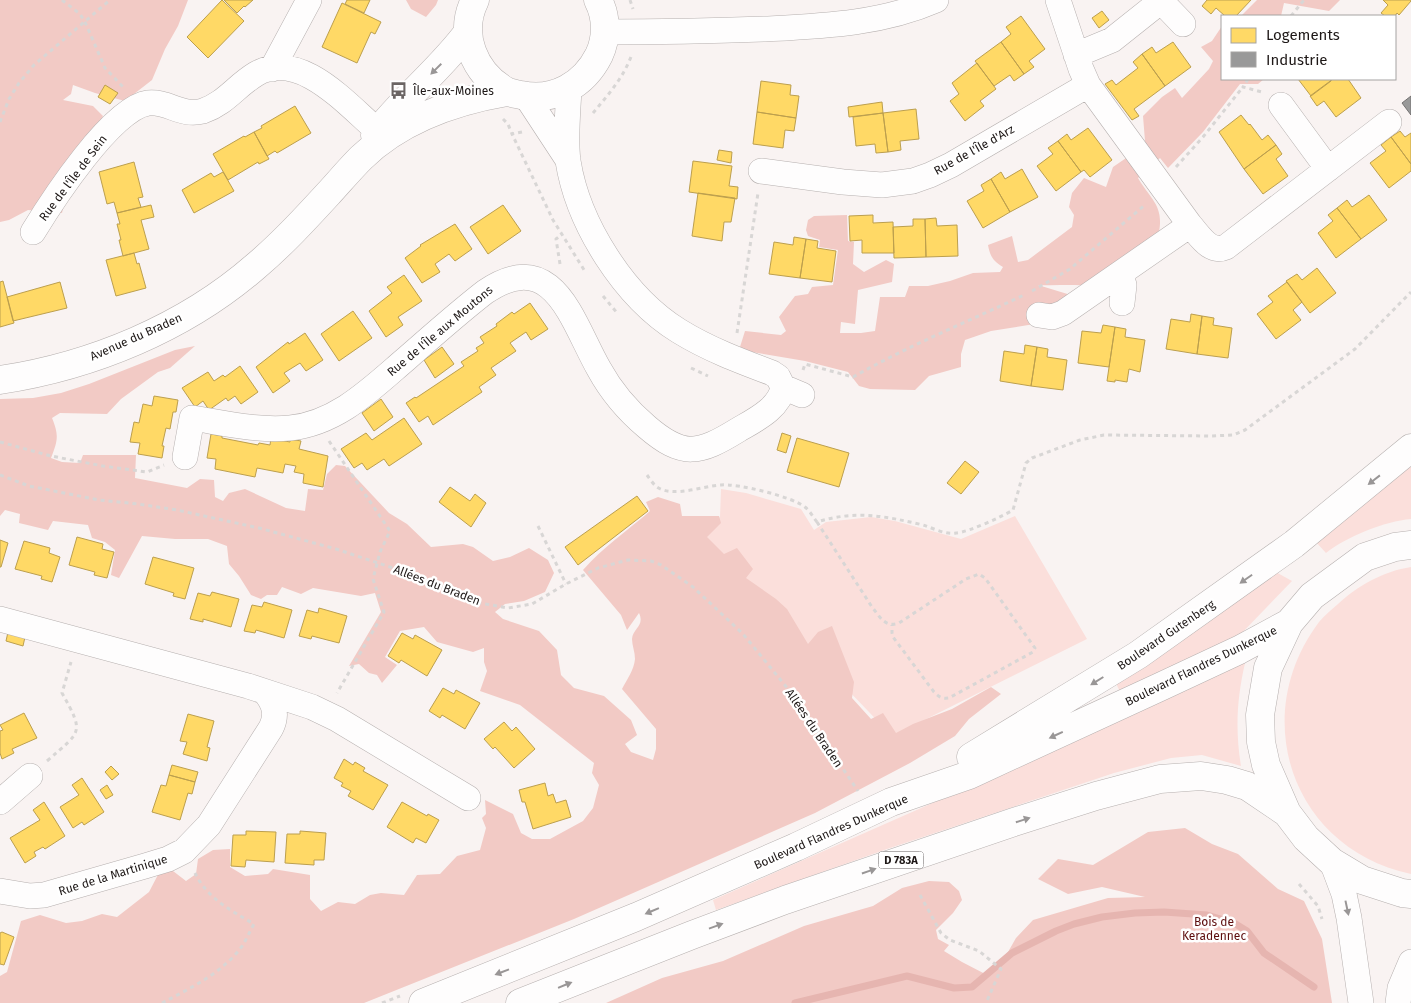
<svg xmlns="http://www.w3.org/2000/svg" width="1411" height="1003" font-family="'Fira Sans',sans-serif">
  <rect width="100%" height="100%" fill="#f9f3f2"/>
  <path fill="#fbdfdb" d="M1411,463V519C1385,521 1346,537 1326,553L1315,541Z
    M721,489L746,493L801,509L814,530L826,522L871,517L895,521L961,539L1015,516L1087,639L892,736L699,535L720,517Z
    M1411,567V874C1293,849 1247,718 1319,622C1324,616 1331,610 1338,604C1357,586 1384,571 1411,567Z
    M1274,571L1292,581L1238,637L1120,692L1115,681Z
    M1241,661L1245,663C1237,698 1235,730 1241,766L1202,755L1171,758L1114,773L887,849L716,910L713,900L971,786Z"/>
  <path fill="#f2cac5" d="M0,0H188L178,26L165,49L152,80L125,101L95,93L73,85L71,94L63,100L93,106L103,116L65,199L62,213L28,210L9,220L0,222Z
    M406,0H438L436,5L426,17L411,9Z
    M1257,0H1340L1329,11L1284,3L1281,16H1241Z
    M1222,26V79H1264L1258,84H1240L1203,132L1168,168L1160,158L1138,178C1150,199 1164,205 1159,232L1090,286C1072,284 1056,286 1038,285L1074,296L1041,323L991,331L965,340L961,354V367L929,376L915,390L870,389L859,386L848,372L805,361L746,351L740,347L745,331L781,335L786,331L779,317L795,296L808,294L812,287L833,285L838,250L819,247L820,240L808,236L806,230L808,220L814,216L847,215L848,241L854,242L853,264L864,272L886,260L894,264L892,282L858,290L855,324L841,322L840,333H861L875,331L880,297H905L909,286H928L950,281L973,273L1000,272L1003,267C993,261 990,256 988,245L1012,236L1018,262L1028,260L1072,227L1074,215L1069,207L1072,193L1084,178L1106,187L1113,167L1132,154L1145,141L1143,116L1162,97L1175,88L1182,98L1209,69L1213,61L1201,47L1212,41Z
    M195,346L170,368L158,372L121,399L107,414L60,413L52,418C59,435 58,440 51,458L62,462L80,463L83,455H136L135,478L187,488L200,479L214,480L215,497L223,501L229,493L245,489L286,508L305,511L308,489L323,490L327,474L336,465L345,466L389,513L407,524L431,547L463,544L473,547L493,561L510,557L529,548L548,560L554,573L545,592L524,601L505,604L495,612L503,619L539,631L557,650L561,675L574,688L604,696L631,720L637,735L625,744L631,752L653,760L656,749V729L622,689C627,679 634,670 635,659C635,652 632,645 632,639C633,628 645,626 639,613L627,630L621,615L583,570C602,548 627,531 650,511L646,502L658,497L680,504L682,516H719L721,523L707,537L724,554L737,548L753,569L746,578L776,599L787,609L808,644L818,632L832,626L854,682L852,698L871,719L883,713L896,733L913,724L952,709L991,687L1001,694L969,719L955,736L910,763L815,813L574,919L364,1003H0V976L7,972L21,921L40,915L66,923L82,921L102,914L117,917L149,892L161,869L173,871L186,881L196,874L198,859L213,850L230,849V867L245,876L268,874L273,869L310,875V899L321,911L338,902L355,904L370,895L381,893L404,895L417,875L440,874L457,856L480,850L486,828L482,818L486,814L485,800L513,814L521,833L532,839H550L583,821L593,808L599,785L592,773L594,763L520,705L480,691L487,671L484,662V648L473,652L437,642L424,627L400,631L385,657L397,665L382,683L377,675L369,673L359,664L349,666L381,612L375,593L361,596L313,588L301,594L282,587L277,595H267L261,599L251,595L239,576L229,564L227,546L208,539H175L142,536L119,578L111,575L115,550L105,542L92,538L88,525L53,521L48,530L19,523L20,514L5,510L0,516V399L33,398L61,393L89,384L175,350Z
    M1185,828L1212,844L1238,854L1278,889L1304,901L1322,939L1332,1003H606L662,978L723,961L804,926L873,906L902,888L929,881L949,882L959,891L962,900L953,913L936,930L938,939L949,945L944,951L962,962L989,976L1008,952L1016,938L1033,920L1108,898L1145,897L1102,887L1068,894L1038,879L1058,859L1093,865L1148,832Z"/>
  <path fill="#ffd966" stroke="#bc9f4e" d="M222,0L244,21L208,58L187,37Z
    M224,0H253L245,7L244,6L237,13Z
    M347,0H370L364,13L345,4Z
    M1207,0H1251L1236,16H1225L1216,8L1211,14L1202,6Z
    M1383,0H1411V1L1399,15L1397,13L1395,16H1385L1381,13L1388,5Z
    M342,3L381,22L375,34L371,32L357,63L322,47Z
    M1102,11L1109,20L1099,28L1092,18Z
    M1021,16L1045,49L1029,61L1034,67L1024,74L1001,42L1011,34L1006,27Z
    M1001,42L1024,74L1014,81L1010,75L994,86L975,61Z
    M1173,42L1191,67L1165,86L1142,54L1152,47L1156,53Z
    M1142,54L1165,86L1134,109L1139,116L1132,120L1105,84L1112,80L1116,85L1138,68L1133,62Z
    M977,63L996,89L980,101L984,106L965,121L950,101L959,94L952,83Z
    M1298,79H1330L1331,81L1311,96Z
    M1333,79H1348L1361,98L1336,117L1324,101L1317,106L1310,96Z
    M761,81L791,85L790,95L799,96L796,118L757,112Z
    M105,85L118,93L110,104L98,97Z
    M882,102L883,113L849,117L848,107Z
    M295,106L311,133L277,153L275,151L267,156L254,132L262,128L261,126Z
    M916,109L919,139L900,141L901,150L888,152L883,113Z
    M757,112L796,118L794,131L785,130L783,148L753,144Z
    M883,113L888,152L876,153L875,144L856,146L853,117Z
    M1241,115L1249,125L1250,124L1262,140L1268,135L1276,145L1244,169L1219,132Z
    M1088,128L1112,160L1090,177L1084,170L1081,172L1058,141L1067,134L1071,140Z
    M1400,131L1405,137L1411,133V164L1391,137Z
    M254,132L269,159L259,164L258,162L228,180L213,154L244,136L245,137Z
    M1391,137L1411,164V171L1389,188L1370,163L1386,151L1381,145Z
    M1058,141L1081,172L1056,191L1037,166L1053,154L1048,148Z
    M1276,145L1282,154L1276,159L1288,176L1263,194L1244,169Z
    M719,150L732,152L731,163L717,160Z
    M693,161L732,166L729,186L738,187L737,199L689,192Z
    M134,162L143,197L138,198L141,207L117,213L114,202L107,204L99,172Z
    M1022,169L1038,197L1010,212L991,179L1001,172L1005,179Z
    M223,172L234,191L194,213L182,190L211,173L214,177Z
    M991,179L1010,212L983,228L967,201L984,191L981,185Z
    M698,193L735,198L731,222H724L722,241L692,236Z
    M1369,195L1387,220L1361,239L1337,208L1347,200L1352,207Z
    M151,205L154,217L141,220L149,249L123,256L119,240H121L117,224H120L117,213Z
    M503,205L521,231L488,254L470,227Z
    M1337,208L1361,239L1336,258L1318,233L1333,221L1328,215Z
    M873,215V223L893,222L894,253H862V240L850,241L849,216Z
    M936,218L937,226L957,225L958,256L926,257L925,219Z
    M913,219H925L926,257L894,258L893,227L913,226Z
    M455,224L472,249L455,261L449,254L435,264L440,272L422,283L405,258L421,246L420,245Z
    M794,237L806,239L800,278L769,274L774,242L793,245Z
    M806,239L818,241L817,248L836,251L832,282L800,278Z
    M134,253L137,264L139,263L146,288L116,296L106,260Z
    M1317,268L1336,293L1310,313L1286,281L1297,274L1302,280Z
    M404,275L422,301L398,317L403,325L386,337L369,311L392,293L387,287Z
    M3,281L14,323L0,327V282Z
    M60,282L67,308L13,321L7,297Z
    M1287,282L1302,302L1293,310L1301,320L1276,339L1257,314L1273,302L1268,296Z
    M530,303L548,329L531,340L526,332L510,343L516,351L491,368L496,375L479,387L482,392L433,425L428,416L419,422L406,403L415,397L416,398L464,366L461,362L478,351L476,348L484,343L480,337L497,326L496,324L512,312L514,314Z
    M353,311L372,338L339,361L321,334Z
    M1191,314L1202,316L1197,354L1166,349L1171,319L1190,322Z
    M1202,316L1214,318L1213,325L1232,328L1228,358L1197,354Z
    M1103,325L1115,327L1109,367L1078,363L1082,331L1101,333Z
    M1115,327L1126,329L1125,337L1145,340L1140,372L1129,369L1127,382L1115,380V382L1107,381Z
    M305,333L323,360L306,371L300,363L284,373L290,381L273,393L256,367L288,342L289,344Z
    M1025,345L1037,347L1031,386L1000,381L1004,351L1024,354Z
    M442,347L454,364L435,378L424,360Z
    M1037,347L1048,349L1047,357L1067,360L1063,390L1031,386Z
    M240,366L258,392L241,404L235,396L228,401L226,398L209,410L203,401L195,407L182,388L208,372L214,381L223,375L225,377Z
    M154,396L178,400L176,412H173L170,429L166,428L162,446H164L162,458L138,454L140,443L130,442L134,422L139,423L143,404L152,406Z
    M381,399L393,417L374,431L362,413Z
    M404,418L422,444L389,466L384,459L367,470L362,463L354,468L341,449L366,433L372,440Z
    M782,433L791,436L786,453L777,450Z
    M211,434L222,436V438L258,445L259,443L270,445L271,438L290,442V439L301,441L299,449L328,456L323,487L303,483L304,474L294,472L296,466L285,464L283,473L257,468L255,477L215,469L216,459L207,458Z
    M797,438L849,453L839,487L787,472Z
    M965,461L979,472L961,494L947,483Z
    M450,487L470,501L475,494L486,503L471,527L439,502Z
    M637,496L648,511L578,565L565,547Z
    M77,537L103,544L102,549L114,552L107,578L94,575L95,572L69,565Z
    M0,540L8,543L1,567H0Z
    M24,541L50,548L49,553L60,557L52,582L41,579L42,576L15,569Z
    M153,557L194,568L185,599L173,596L174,593L145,584Z
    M212,592L239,599L231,627L203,619V622L190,619L198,593L210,596Z
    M264,602L292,610L284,638L256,630L255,633L244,631L252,605L262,607Z
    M319,608L347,616L339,643L312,636L311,639L299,636L307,610L318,613Z
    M8,632L25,637L23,646L6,641Z
    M402,633L413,639L415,635L442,650L427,676L401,660L399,663L388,656Z
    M443,688L454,694L456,690L480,703L465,729L442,715L440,718L429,711Z
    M24,713L37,738L12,749L14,753L2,759L0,753V731L3,730L0,725Z
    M188,714L214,721L207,747L210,748L207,761L183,754L187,742L180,741Z
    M504,722L512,731L516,727L535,749L514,768L495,747L493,749L484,739Z
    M344,759L353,765L355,762L365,768L363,771L388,785L373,810L348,796L351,791L341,786L343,783L334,778Z
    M172,765L198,772L195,782L169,775Z
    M111,766L119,774L112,780L105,772Z
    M169,775L195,782L192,794L188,793L180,820L152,812L161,785L166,786Z
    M82,778L104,812L84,825L82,822L73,828L60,807L79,795L72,785Z
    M545,783L548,796L553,794L556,803L566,800L571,817L533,829L525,802H522L519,790Z
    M107,785L113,795L106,799L100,790Z
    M44,802L65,836L45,849L43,847L34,852L36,856L25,863L10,838L40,820L33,810Z
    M402,802L427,816L428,814L439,820L426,843L416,838L413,843L387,827Z
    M246,831L276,832L274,862L246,860L245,867L231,866L233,835H246Z
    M300,831L326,833L324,860H314V865L285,863L287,834H300Z
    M2,932L14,937L4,965L0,964V933Z"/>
  <path fill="#999" stroke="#747272" d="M1411,96V115L1402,103Z"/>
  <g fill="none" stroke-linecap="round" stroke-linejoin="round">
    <path stroke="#e6b5b0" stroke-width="7" d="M795,1003L907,976L954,988L972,987L1012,953L1056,931L1074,924L1102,917L1135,913L1164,912L1207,915L1234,923L1247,931L1264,953L1314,987"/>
    <defs>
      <path id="minor" d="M1058,0L1081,69L1088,85L1190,225C1200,236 1210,254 1226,247L1389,122
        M605,32C658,32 711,31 765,29C823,26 881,24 936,0
        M1076,55L1112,40L1161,1L1183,24
        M272,69L309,0
        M569,89C568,111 565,139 568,161C578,224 624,297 679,331C708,349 740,361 772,373L778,377L783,387L802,395
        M526,96L568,160
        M1281,105L1328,169
        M761,171L843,182L882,185L913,181L930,175L951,165L1088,85
        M33,232C52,201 112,108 148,103C169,101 181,117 203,111C226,103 236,86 256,74C300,48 348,106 378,131
        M1120,274L1124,285L1122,303
        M1039,315L1052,317L1063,313L1190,225
        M185,457L192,418C224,423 257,431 290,428C338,423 372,388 406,359C432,336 458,313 485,292C554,245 572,322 599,369C611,391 628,411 647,427C683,458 699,454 738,430C755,420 780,408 783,387
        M0,619L248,686L312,707L337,719L468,798
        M0,802L30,776
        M1332,862L1344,894L1349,918L1361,1003
        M0,891L30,896L44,895L145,866L168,859L184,851L209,825L271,728C278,714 274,703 265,692
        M1398,1003L1400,988L1411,962"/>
      <path id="tertiary" d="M475,0C458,34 474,73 506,91C510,93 516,94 521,95C554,102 584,85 599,55C607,38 607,17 598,0
        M375,135C403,98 441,69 468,32
        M0,380C92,366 185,328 256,266C282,244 305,219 328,194C339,182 350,169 361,158C401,119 454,101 507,92"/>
      <path id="primary" d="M1411,545L1395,547L1365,557L1312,596L1289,623L1268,668L1260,715L1261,742L1266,765L1287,813L1306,838L1332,862L1362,880L1402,893L1411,894
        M971,757L1138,655L1294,544L1411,448
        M423,1003L636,917L796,847L891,802L969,775L1162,686L1239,650L1289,623
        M520,1003L692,935L785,900L1014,822L1096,796L1160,779L1201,776L1227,780L1247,786L1287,813"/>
    </defs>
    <use href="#minor" stroke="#b6b0af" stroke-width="26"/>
    <use href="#tertiary" stroke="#b6b0af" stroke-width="29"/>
    <use href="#primary" stroke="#b6b0af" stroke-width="29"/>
    <path stroke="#d8d6d5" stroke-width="3" stroke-dasharray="4 4" stroke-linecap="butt" d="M62,0L80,14L85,22L105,68L124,88
      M630,0L633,9
      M1291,16L1304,0
      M1248,79L1243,87L1262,92
      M593,113C608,95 624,77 632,54
      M503,119L508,124L512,134
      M0,122L9,99L19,83L34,65L110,0
      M522,132L512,134L553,220L586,273
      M1176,167L1203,137L1243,87
      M560,264L556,239L561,235
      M1032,291L1070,269L1146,204
      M603,296L618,314
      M737,333L758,193
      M691,368L708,376
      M803,370L805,364L853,377C908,346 967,322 1024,295
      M329,441L390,531L380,552L373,579L384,612L337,693
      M0,442L51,456L103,466L147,472L164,465
      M0,475L29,486L99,500L138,504L177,510L259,528L336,549L411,574L480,603L508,608L532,604L566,584L598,568L628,560L651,561L661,565L693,587L743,634L793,695L858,791
      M647,475C650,479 653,484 657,487C673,498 703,486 721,485C737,483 793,497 805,507C810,511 813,517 817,522C855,510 885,516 923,525C933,528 945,535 956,533C969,532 1001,517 1013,510L1026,463L1032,458L1080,440L1104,435L1211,436L1233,435L1245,430L1355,349L1411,292
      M817,522L872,607C880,617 885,628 899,623L966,579L979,574L985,578L1035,648L1033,652L949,698C942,699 939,697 934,692L893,637L892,633V625
      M538,526L566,584
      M47,761C81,731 85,734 62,693L71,662
      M1299,884L1318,906L1322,919
      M920,895L941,933L950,940L979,951L1001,969L986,1003
      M162,1003C191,988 224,972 243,945C247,938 250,931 254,924C230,910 207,898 195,873
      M382,1003L400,996"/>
    <use href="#minor" stroke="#fefdfd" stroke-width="25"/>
    <use href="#tertiary" stroke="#fefdfd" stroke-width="28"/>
    <use href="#primary" stroke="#fefdfd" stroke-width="28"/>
  </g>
  <defs><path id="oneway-solid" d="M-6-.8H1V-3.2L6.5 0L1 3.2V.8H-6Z" transform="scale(1.25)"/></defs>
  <g fill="#999696">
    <use href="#oneway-solid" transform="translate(436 69) rotate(135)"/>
    <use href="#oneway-solid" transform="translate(1374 480) rotate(142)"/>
    <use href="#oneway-solid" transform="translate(1246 579) rotate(145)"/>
    <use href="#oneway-solid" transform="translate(1097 681) rotate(148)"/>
    <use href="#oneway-solid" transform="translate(1056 735) rotate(155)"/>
    <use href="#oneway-solid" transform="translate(1023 820) rotate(-18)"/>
    <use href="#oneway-solid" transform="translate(869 871) rotate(-19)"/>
    <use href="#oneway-solid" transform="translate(1347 908) rotate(78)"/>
    <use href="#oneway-solid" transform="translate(652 911) rotate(157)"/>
    <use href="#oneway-solid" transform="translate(716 926) rotate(-20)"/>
    <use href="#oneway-solid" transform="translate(502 972) rotate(159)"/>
    <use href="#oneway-solid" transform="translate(565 985) rotate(-22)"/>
  </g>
  <defs>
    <symbol id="bus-bare" viewBox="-9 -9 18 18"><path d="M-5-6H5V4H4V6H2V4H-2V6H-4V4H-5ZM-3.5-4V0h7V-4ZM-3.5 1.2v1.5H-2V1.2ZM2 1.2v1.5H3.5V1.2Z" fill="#6b6564" stroke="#fff" stroke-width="2.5" paint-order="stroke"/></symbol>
  </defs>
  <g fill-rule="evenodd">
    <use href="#bus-bare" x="386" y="78" width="25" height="25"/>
  </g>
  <g text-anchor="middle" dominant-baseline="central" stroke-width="5" stroke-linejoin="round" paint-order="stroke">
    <rect fill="#fff" stroke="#625d5d" stroke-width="1" x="878.5" y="851.5" width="45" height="17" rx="4"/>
    <g font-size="11" font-weight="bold" fill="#1e1817">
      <text x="901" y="860">D 783A</text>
    </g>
    <g font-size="12" fill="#1e1817" stroke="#fff" text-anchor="start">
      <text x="413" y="91">Île-aux-Moines</text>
    </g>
    <g font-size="12" fill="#1e1817" stroke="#fff">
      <text transform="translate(974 150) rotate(-29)">Rue de l'Île d'Arz</text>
      <text transform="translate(73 178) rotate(-53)">Rue de l'Île de Sein</text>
      <text transform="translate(440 331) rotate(-40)">Rue de l'Île aux Moutons</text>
      <text transform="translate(136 337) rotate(-24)">Avenue du Braden</text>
      <text transform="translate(437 585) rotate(21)">Allées du Braden</text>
      <text transform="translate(1166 635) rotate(-34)">Boulevard Gutenberg</text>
      <text transform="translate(1201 666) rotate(-26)">Boulevard Flandres Dunkerque</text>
      <text transform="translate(814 728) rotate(56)">Allées du Braden</text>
      <text transform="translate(831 832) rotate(-24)">Boulevard Flandres Dunkerque</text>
      <text transform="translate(113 875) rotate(-17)">Rue de la Martinique</text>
    </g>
    <g font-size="12" fill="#5d0d0d" stroke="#fff">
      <text x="1214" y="922">Bois de<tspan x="1214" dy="14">Keradennec</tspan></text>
    </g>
  </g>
  <rect x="1221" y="15" width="175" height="65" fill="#ffffff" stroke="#a5a3a2"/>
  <rect x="1231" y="28" width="25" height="15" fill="#ffd966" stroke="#a5a3a2"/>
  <text x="1266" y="40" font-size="15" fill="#1e1817">Logements</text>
  <rect x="1231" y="52" width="25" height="15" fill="#999999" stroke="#a5a3a2"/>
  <text x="1266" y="65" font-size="15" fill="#1e1817">Industrie</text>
</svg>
